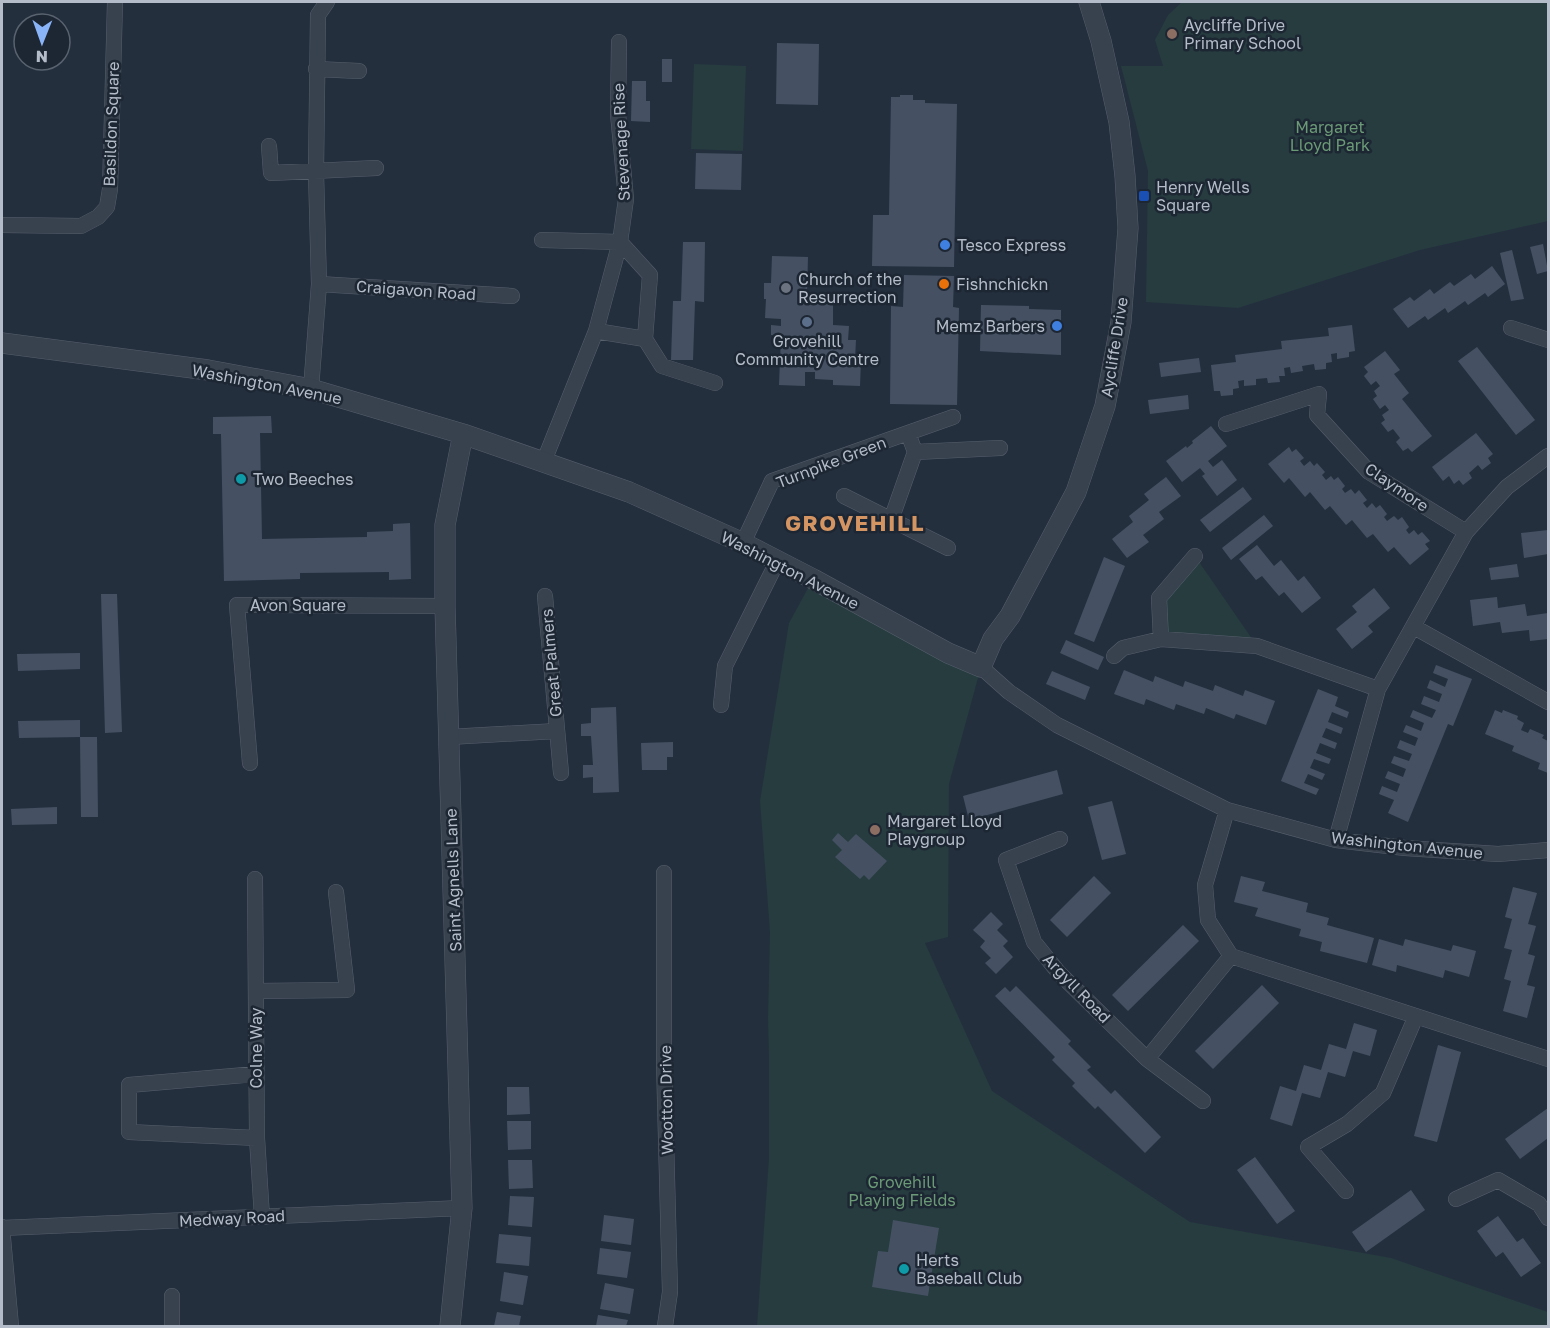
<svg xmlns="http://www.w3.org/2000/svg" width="1550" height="1328" font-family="'Golos Text',sans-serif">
  <rect width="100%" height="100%" fill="#242f3e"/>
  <path fill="#263c3f" d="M1182,2H1548V221L1420,250L1238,308L1146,302L1148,171L1121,66H1163L1155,40L1168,15Z
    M694,64L746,66L743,151L691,149Z
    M1195,556L1257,646L1161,639L1159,598Z
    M813,579L981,667L949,784L948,937L925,943L992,1091L1190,1222L1391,1258L1548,1312V1326H757L769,1158V1058L768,1019L770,932L760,801L789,623Z"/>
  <path fill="#455162" d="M777,43L819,44L818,105L776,104Z
    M662,59H672V82H662Z
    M632,81H646V101H650V122L631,121Z
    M900,95H913V100H925V103L957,104L954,267L872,266L873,215H889L891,97H900Z
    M696,153L742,154L741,190L695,189Z
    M683,242H705L704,302L695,301L693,360H671L673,301H681Z
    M1543,244L1548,271L1537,274L1530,247Z
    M1512,250L1524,299L1511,301L1500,253Z
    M772,256L808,257L807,293H818V301L833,302V325L849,326L848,340H856L855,359H861L860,386L833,385V380L815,379V372H805V386L779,385L781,336L771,335V325L781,326V319L765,318L766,299H764V283H771Z
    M1492,266L1505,284L1488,297L1485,293L1468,305L1465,301L1448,313L1445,308L1428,320L1425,316L1408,328L1393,309L1410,297L1414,301L1430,289L1434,294L1450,282L1454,286L1471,274L1475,279Z
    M904,275L954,276L953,307L959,308L957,405L890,404L891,306L903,307Z
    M981,305L1029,306V309L1061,310V355L980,351Z
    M1352,325L1355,351L1349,352V357L1337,359V353L1331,354L1332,362L1326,363V369L1315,370L1314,364L1302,366L1303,371L1291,373L1290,367L1284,368L1285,376H1279L1280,382L1268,383L1267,378L1256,379V385L1244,386V380L1238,381L1239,388L1233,389V395L1221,396L1220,391H1214L1211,365L1236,362L1235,355L1282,349L1281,341L1329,336L1328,328Z
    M1477,347L1535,420L1516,435L1458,361Z
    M1385,351L1400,370L1394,374L1409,393L1402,399L1432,436L1412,452L1408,448L1403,451L1396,442L1400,438L1393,429L1388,432L1381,423L1385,420L1382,415L1389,410L1385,405L1380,409L1373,399L1377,396L1374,391L1380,386L1376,381L1371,385L1364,376L1368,372L1364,367Z
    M1199,358L1201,372L1161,377L1159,363Z
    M1188,395L1189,409L1150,414L1148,400Z
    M271,416L272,433H260L262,539L367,537V532L393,531V524L410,523L411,579L389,580V572L300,573V579L224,581L221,434H213V417Z
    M1211,426L1227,446L1208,461L1213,467L1222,460L1237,480L1217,496L1202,476L1205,474L1200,468L1182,482L1166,461L1186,446L1187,448L1193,443L1192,441Z
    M1476,433L1493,454L1488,458L1491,463L1482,470L1478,465L1469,473L1472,478L1463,485L1459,480L1454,484L1449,476L1443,481L1432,467Z
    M1289,447L1292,452L1296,449L1304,458L1300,461L1304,466L1310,461L1314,466L1317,463L1325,472L1322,475L1326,480L1331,476L1334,480L1338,477L1345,486L1342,489L1345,493L1351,489L1355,494L1359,490L1367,500L1363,503L1367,508L1372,503L1376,508L1380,505L1387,514L1384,517L1387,521L1394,516L1398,520L1402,517L1409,527L1406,530L1409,534L1414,530L1418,535L1422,532L1430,541L1425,544L1429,549L1410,565L1394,547L1388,552L1373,534L1367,538L1352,520L1346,525L1330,506L1325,510L1310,492L1305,497L1289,478L1284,483L1268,464Z
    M1166,477L1181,496L1159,512L1164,519L1143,535L1149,542L1127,558L1112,539L1133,522L1129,516L1149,500L1144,494Z
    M1243,487L1252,499L1210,532L1200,520Z
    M1264,515L1273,526L1231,560L1222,548Z
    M1548,530V554L1524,558L1521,533Z
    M1257,545L1274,566L1281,560L1298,581L1304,576L1321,598L1302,613L1284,592L1279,596L1262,576L1256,580L1239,559Z
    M1104,557L1125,566L1094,642L1074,634Z
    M1517,564L1519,577L1491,580L1489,568Z
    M1374,588L1390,608L1368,626L1373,632L1352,649L1336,629L1357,612L1352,606Z
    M101,594H117L122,732L105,733Z
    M1497,597L1498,608L1525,604L1527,616L1548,613V639L1530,641L1529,630L1502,633L1500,622L1473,626L1470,600Z
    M1066,640L1104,657L1098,670L1060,653Z
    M80,653V669L18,671L17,654Z
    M1436,665L1472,679L1453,726L1448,724L1408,822L1388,813L1394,800L1379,794L1382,786L1397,792L1400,784L1385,778L1388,771L1403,777L1406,769L1391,763L1394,756L1409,761L1412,754L1397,748L1400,740L1415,746L1418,738L1403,732L1406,725L1421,731L1424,723L1410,717L1413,710L1432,718L1436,710L1421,704L1424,696L1439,702L1442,694L1427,688L1430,680L1445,687L1448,679L1433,673Z
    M1124,670L1153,682L1155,676L1183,687L1185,681L1213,691L1215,685L1243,696L1245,690L1275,701L1266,725L1236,714L1234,719L1206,708L1204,714L1176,704L1174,710L1146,699L1144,705L1114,694Z
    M1052,671L1090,687L1085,700L1046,684Z
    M1318,689L1338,697L1335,706L1349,712L1347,718L1332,712L1328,722L1343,728L1341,734L1326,728L1322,737L1337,743L1335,749L1320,743L1316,753L1331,759L1329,764L1314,759L1310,768L1325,774L1322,780L1308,774L1304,783L1319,789L1316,795L1281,781Z
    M616,707L619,792L593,793V777L583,778V765H593L591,736H581V724L591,723V708Z
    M1495,710L1502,713L1503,710L1518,716L1517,719L1524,723L1521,730L1528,733L1530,729L1544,735L1542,738L1548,741V773L1538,769L1540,763L1512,751L1514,746L1485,734Z
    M80,720V737L19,738L18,721Z
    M80,737H97L98,817H81Z
    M673,742V757H667V770H642L641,743Z
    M1057,770L1063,794L969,820L963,796Z
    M1112,801L1126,854L1102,860L1088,807Z
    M57,807V824L12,825L11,809Z
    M838,833L848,842L856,834L887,861L869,880L864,875L860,879L835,857L842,850L832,840Z
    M1094,876L1111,893L1067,937L1050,920Z
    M1241,876L1265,882L1262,891L1308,903L1306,912L1329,918L1327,925L1374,938L1367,963L1320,951L1322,942L1299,936L1301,929L1255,916L1258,908L1234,902Z
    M1513,887L1537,893L1528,924L1536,926L1528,954L1535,956L1527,985L1535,987L1527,1018L1503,1011L1511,981L1504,979L1512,950L1504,948L1512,919L1505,917Z
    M991,912L1003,924L997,930L1008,941L1003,946L1013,957L996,974L985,963L991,958L980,947L985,941L973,930Z
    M1183,925L1199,941L1128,1011L1112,995Z
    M1379,939L1403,946L1405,939L1451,951L1453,945L1476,951L1469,977L1445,970L1443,978L1397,965L1396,972L1372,965Z
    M1262,985L1279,1003L1213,1069L1195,1051Z
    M1016,986L1071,1041L1068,1044L1091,1067L1087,1070L1111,1094L1115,1090L1161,1137L1145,1153L1098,1106L1095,1109L1072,1086L1075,1083L1052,1060L1055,1057L995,996L1005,987L1010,992Z
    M1354,1023L1377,1030L1370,1056L1353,1051L1345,1077L1328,1072L1320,1098L1302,1093L1292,1126L1270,1119L1280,1086L1296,1091L1304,1065L1321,1070L1329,1044L1346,1049Z
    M1438,1045L1461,1052L1437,1142L1414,1136Z
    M507,1087H529L530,1114L507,1115Z
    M1548,1108V1138L1520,1159L1505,1139Z
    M507,1121H531V1149L508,1150Z
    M1255,1157L1295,1211L1277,1224L1237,1170Z
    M508,1160H532L533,1188L509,1189Z
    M1411,1190L1425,1210L1366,1252L1352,1232Z
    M510,1196L534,1197L532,1227L508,1225Z
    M604,1215L634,1219L631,1245L601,1241Z
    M1498,1216L1517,1242L1523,1238L1541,1263L1521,1277L1503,1252L1496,1257L1477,1231Z
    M893,1220L939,1228L928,1296L872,1287L878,1251L888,1252Z
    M499,1234L531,1237L529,1266L496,1263Z
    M600,1248L631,1252L627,1278L597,1274Z
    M504,1272L528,1276L523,1305L500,1301Z
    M605,1283L634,1289L630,1314L600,1309Z
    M497,1312L521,1316L519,1326H494Z
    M598,1315L628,1320L626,1326H596Z"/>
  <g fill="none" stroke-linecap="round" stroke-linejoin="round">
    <defs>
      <path id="minor" d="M316,69L359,71
        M269,146L271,173L376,168
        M2,225L81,226L98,217L107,207L110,189L115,2
        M542,240L620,242L650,275L645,339L596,331
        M319,284L512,296
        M1511,328L1548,340
        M645,339L662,366L715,383
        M311,389L319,284L316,172L318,15L327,2
        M1226,424L1319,394L1317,415L1369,472L1466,532
        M915,452L1000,448
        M544,461L596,331L620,242L626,199L618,114L619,42
        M844,496L948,548
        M891,520L915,452L908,433
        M743,543L772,481L953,417
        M545,596L561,773
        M1414,627L1548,702
        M1161,639L1159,598L1195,556
        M1114,656L1123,648L1161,639L1257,646L1378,689
        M981,667L1009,692L1057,725L1227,810L1336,840L1405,848L1498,854L1548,850
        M721,705L725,666L777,562
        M449,737L557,731
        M250,763L237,605L445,606
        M1227,810L1205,885L1208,920L1231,956L1548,1059
        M1060,839L1006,860L1034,942L1059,973L1147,1059L1203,1101
        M1336,840L1378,689L1466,532L1507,487L1548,456
        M664,873V1062L670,1292L665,1326
        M255,879L257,1138L262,1217
        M256,991L347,990L336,892
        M1147,1059L1231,956
        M256,1074L129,1085V1132L257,1138
        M1346,1191L1308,1147L1347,1124L1383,1093L1416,1016
        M1456,1199L1498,1180L1539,1204L1548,1218
        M2,1227L11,1326
        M2,1228L462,1208
        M172,1296V1326"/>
      <path id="tertiary" d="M2,343L208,370L311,389L463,434L629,492L743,543L813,579L948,653L981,667L993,639L1010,616L1076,492L1105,406L1121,322L1128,228L1125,176L1119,122L1101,41L1089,2
        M450,1326L462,1208L445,606V525L463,434"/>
    </defs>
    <use href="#minor" stroke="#565f6c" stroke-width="16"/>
    <use href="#tertiary" stroke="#565f6c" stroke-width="21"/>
    <use href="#minor" stroke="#38414e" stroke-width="15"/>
    <use href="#tertiary" stroke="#38414e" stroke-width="20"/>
  </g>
  <g fill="#8d6e63" stroke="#1d2633" stroke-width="2">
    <circle cx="1172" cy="34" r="6"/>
    <circle cx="875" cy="830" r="6"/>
  </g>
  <rect fill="#1a4fb4" stroke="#1d2633" stroke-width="2" x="1138" y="190" width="12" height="12" rx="3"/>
  <g fill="#3f7fe0" stroke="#1d2633" stroke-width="2">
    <circle cx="945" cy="245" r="6"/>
    <circle cx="1057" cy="326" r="6"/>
  </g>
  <circle fill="#e8710a" stroke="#1d2633" stroke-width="2" cx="944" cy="284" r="6"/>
  <circle fill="#6b7280" stroke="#1d2633" stroke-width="2" cx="786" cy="288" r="6"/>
  <circle fill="#5c6f8a" stroke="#1d2633" stroke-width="2" cx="807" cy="322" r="6"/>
  <g fill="#0f9aa8" stroke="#1d2633" stroke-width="2">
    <circle cx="241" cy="479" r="6"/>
    <circle cx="904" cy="1269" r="6"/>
  </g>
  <g text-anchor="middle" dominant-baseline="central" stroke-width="5" stroke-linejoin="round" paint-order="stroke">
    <g font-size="16" fill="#b4bcc9" stroke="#1d2633" text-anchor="start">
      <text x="1184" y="25">Aycliffe Drive<tspan x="1184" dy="18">Primary School</tspan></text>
      <text x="1156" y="187">Henry Wells<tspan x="1156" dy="18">Square</tspan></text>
      <text x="957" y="245">Tesco Express</text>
      <text x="798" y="279">Church of the<tspan x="798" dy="18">Resurrection</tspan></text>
      <text x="956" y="284">Fishnchickn</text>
      <text x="1045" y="326" text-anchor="end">Memz Barbers</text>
      <text x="807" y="341" text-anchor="middle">Grovehill<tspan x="807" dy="18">Community Centre</tspan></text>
      <text x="253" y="479">Two Beeches</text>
      <text x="887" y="821">Margaret Lloyd<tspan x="887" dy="18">Playgroup</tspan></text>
      <text x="916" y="1260">Herts<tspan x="916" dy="18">Baseball Club</tspan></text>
    </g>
    <g font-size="16" fill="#b4bcc9" stroke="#1d2633">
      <text transform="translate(111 124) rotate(-88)">Basildon Square</text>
      <text transform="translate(621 142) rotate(-93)">Stevenage Rise</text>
      <text transform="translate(416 290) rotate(4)">Craigavon Road</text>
      <text transform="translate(1114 347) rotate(-81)">Aycliffe Drive</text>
      <text transform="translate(267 384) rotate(11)">Washington Avenue</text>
      <text transform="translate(831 462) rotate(-21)">Turnpike Green</text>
      <text transform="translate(1397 487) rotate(34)">Claymore</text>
      <text transform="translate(790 570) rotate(27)">Washington Avenue</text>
      <text x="298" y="605">Avon Square</text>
      <text transform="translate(551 663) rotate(-95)">Great Palmers</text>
      <text transform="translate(1407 845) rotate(6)">Washington Avenue</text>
      <text transform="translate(453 880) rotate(-92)">Saint Agnells Lane</text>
      <text transform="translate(1077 988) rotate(46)">Argyll Road</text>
      <text transform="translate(256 1048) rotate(-90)">Colne Way</text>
      <text transform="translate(666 1100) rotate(-91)">Wootton Drive</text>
      <text transform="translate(232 1218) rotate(-3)">Medway Road</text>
    </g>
    <g font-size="16" fill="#6b9a76" stroke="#1d2633">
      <text x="1330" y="127">Margaret<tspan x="1330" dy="18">Lloyd Park</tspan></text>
      <text x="902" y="1182">Grovehill<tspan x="902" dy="18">Playing Fields</tspan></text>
    </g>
    <g font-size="22" font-weight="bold" letter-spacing="1.5" fill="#d59563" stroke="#1d2633">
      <text x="855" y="522">GROVEHILL</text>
    </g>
  </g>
  <rect width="1550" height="1328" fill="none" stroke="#b4bcc9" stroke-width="6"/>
  <g transform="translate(42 42) rotate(181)"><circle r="28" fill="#1d2633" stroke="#59626f" stroke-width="1.5"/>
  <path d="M0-4.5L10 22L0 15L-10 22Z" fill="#8ab4f8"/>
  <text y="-9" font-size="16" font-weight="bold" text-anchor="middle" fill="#b4bcc9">N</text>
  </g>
</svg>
